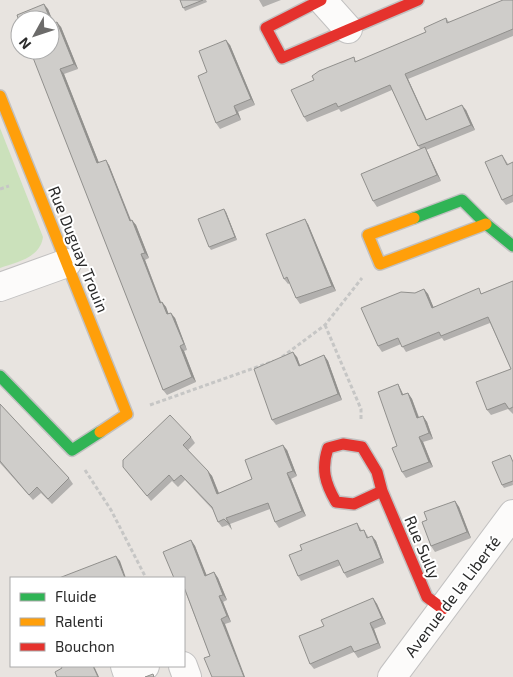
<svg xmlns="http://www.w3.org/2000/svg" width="513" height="677" font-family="'Exo 2',sans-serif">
  <rect width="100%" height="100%" fill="#e8e4e0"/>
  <path fill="#cbe1bb" d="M0,128L43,237C40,258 17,262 0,268Z"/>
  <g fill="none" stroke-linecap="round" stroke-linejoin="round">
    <defs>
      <path id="street" d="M322,0L348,29
        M0,287L67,263
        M125,666L127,672L145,666
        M183,666L187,677
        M392,677L513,514"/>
      <path id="fast" d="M414,218L462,200L486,224L513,246
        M0,376L72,450L100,432"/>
      <path id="slow" d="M0,96L127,414L100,432
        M414,218L368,235L380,264L486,224"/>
      <path id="jam" d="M321,0L266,28L282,58L418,0
        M382,491L354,504L336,502C325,483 321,469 328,448L343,444L362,447L377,472L382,491L427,597L443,609"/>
    </defs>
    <use href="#street" stroke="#c2c1c1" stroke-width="30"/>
    <use href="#fast" stroke="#c2c1c1" stroke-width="14"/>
    <use href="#slow" stroke="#c2c1c1" stroke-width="14"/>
    <use href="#jam" stroke="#c2c1c1" stroke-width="14"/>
    <path stroke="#c6c6c5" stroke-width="3" stroke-dasharray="4 2.5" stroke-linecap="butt" d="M0,189L9,186
      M325,325L361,409V421
      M282,357L325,325L362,278
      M150,405L274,361
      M85,470L111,510L146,578"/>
    <use href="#street" stroke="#fcfbfa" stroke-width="28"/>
    <use href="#fast" stroke="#30b455" stroke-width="11"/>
    <use href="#slow" stroke="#ff9f0a" stroke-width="11"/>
    <use href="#jam" stroke="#e5322d" stroke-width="11"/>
  </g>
  <path fill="#b2b0ae" d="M180,0H206L207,2L185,11Z
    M259,0H281L263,7Z
    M513,0V36L408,79L427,120L466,110L475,130L426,150L428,153L441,181L377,207L373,201L420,149L392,90L341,112L339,109L307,122L304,117L314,80L354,57L356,62L426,32L446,18L449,22Z
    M48,9L53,23L61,27L78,69L64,74L99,163L109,165L131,220L136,225L149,258L145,260L161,302H162L166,307L168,314L175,318L187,350L184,351L196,382L167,395L163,390L17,15Z
    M230,45L255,105L238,112L241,120L220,129L216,123L207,72Z
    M502,155L508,164L513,162V202L506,205L502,200Z
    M226,212L237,240L211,250L209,247Z
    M308,224L336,291L300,304L296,298L290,283L288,284L284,279Z
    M513,281V414L508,409L491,415L487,410L511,369L490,323L444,341L442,338L406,352L401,344L382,352L378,346L415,293L424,289L428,294L433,307L483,293Z
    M324,355L328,361L342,400L276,425L272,420L297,357L300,365Z
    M398,384L403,394L408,393L412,399L419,417L423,416L427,422L433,439L423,442L433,467L406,478L402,472L397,446Z
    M0,404L69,478L73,484L52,504L41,493L33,500L0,463Z
    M191,437L195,443L188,450L212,476L219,493L252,479L287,450L297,476L291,479L306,516L279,528L275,522L270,509L230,524L232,530L228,525L222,527L218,522L213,510L185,480L178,487L172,481L151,501L123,467Z
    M512,458L513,485L504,488L502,485Z
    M455,501L459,507L471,538L435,552L431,546L427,520Z
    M357,523L362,531L364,530L369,538L372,536L376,541L384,563L347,578L344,573L341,565L301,581L298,576L302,550Z
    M191,540L195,546L206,575L214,572L218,578L227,600L223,602L231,622L225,624L210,656L185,591L184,592V578Z
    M373,598L377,604L386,624L374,629L381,648L358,658L354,652L314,669L310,664L324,626Z"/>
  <path fill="#91908d" d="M44,4L48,9L56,29L52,24Z
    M57,22L61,27L78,69L74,64Z
    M226,40L230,45L255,105L251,99Z
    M60,69L64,74L101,168L97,163Z
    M405,74L408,79L429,126L426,120Z
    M462,105L466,110L475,130L471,125Z
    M234,106L238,112L241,120L237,114Z
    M425,147L428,153L441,181L437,175Z
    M106,160L109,165L133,226L130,221Z
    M224,209L226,212L237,240L235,237Z
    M305,219L308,224L336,291L332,286Z
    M132,220L136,225L149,258L145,253Z
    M141,254L145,260L163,308L160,303Z
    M424,289L428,294L436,313L432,308Z
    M162,302L166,307L171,320L167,314Z
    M171,313L175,318L187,350L184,344Z
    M180,346L184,351L196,382L192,377Z
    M293,352L297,357L302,371L299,366Z
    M324,355L328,361L342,400L338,394Z
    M398,384L401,390L406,401L402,395Z
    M408,393L412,399L421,424L417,418Z
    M423,416L427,422L433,439L429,433Z
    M419,437L423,442L433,467L429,462Z
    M283,445L287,450L297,476L293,471Z
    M208,471L212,476L221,499L217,494Z
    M287,473L291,479L306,516L302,511Z
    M455,501L459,507L471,538L467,532Z
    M226,518L230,524L232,530Z
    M372,536L376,541L384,563L381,558Z
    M191,540L195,546L209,581L205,576Z
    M116,556L120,561L126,578H125Z
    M214,572L218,578L227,600L223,595Z
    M219,596L223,602L231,622L227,616Z
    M373,598L377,604L386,624L382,618Z
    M221,619L225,624L245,677H244Z
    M370,623L374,629L381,648L378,643Z
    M93,666H94L99,677H98Z"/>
  <path fill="#cfcdca" stroke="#91908d" d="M180,0H203L183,8Z
    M503,0H513V29L405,74L426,120L462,105L471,125L418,146L390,85L338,107L336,103L304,117L291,90L314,80L312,76L319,71L354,57L355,62L426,32L424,28L446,18L447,23Z
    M44,4L52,24L57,22L74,64L60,69L97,163L106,160L130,221L132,220L145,253L141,254L160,303L162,302L167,314L171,313L184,344L180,346L192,377L163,390L30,50H50V20H20V24L17,15Z
    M226,40L251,99L234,106L237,114L216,123L198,76L207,72L199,51Z
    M425,147L437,175L373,201L361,174Z
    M502,155L507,165L513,162V195L502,200L485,162Z
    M224,209L235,237L209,247L198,219Z
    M305,219L332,286L296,298L287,277L284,279L266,234Z
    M513,281V407L509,409L505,403L487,410L476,382L511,369L488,317L441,336L439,332L402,347L398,338L378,346L361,308L401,292L415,293L424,289L432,308L479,288L481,294Z
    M293,352L299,366L324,355L338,394L272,420L254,369Z
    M398,384L402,395L408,393L417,418L423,416L429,433L419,437L429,462L402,472L392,448L397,446L378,392Z
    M0,404L69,478L48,499L37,487L29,495L0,461Z
    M170,415L191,437L183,445L208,471L217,494L252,479L245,460L283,445L293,471L287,473L302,511L275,522L268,503L226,518L229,524L224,519L218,522L212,507L181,475L174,481L169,475L147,496L123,467V460Z
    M510,455L513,462V481L502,485L492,462Z
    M455,501L467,532L431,546L422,522L427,520L424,512Z
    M357,523L360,531L364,530L367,538L372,536L381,558L344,573L338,560L298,576L289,555L302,550L300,545Z
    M191,540L205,576L214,572L223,595L219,596L227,616L221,619L244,677H212L204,658L210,656L184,587V578H174L163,552Z
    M116,556L125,578H59Z
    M373,598L382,618L370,623L378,643L354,652L351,646L310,664L299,636L324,626L321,620Z
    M61,666H93L98,677H57L55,672L62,668Z
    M153,674L154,677H145Z"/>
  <g text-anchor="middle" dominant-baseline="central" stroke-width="4" stroke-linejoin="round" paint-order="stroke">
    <g font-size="16" fill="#2a2a2a" stroke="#fff">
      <text transform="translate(79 249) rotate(68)">Rue Duguay Trouin</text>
      <text transform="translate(423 547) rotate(67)">Rue Sully</text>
      <text transform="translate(452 596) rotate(-53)">Avenue de la Liberté</text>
    </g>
  </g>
  <rect x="10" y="577" width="175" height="90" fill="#ffffff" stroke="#aaaaaa"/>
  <rect x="20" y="593" width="25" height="8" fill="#30b455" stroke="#aaaaaa"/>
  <text x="55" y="602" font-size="15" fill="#2a2a2a">Fluide</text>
  <rect x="20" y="618" width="25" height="8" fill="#ff9f0a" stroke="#aaaaaa"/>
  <text x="55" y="627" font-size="15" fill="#2a2a2a">Ralenti</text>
  <rect x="20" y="643" width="25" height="8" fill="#e5322d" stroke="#aaaaaa"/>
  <text x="55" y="652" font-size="15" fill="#2a2a2a">Bouchon</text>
  <g transform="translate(35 35) rotate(230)"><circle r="24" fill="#ffffff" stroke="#aaaaaa"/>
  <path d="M0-4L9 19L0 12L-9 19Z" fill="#6c6b6a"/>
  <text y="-8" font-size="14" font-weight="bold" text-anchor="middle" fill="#2a2a2a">N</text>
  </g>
</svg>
